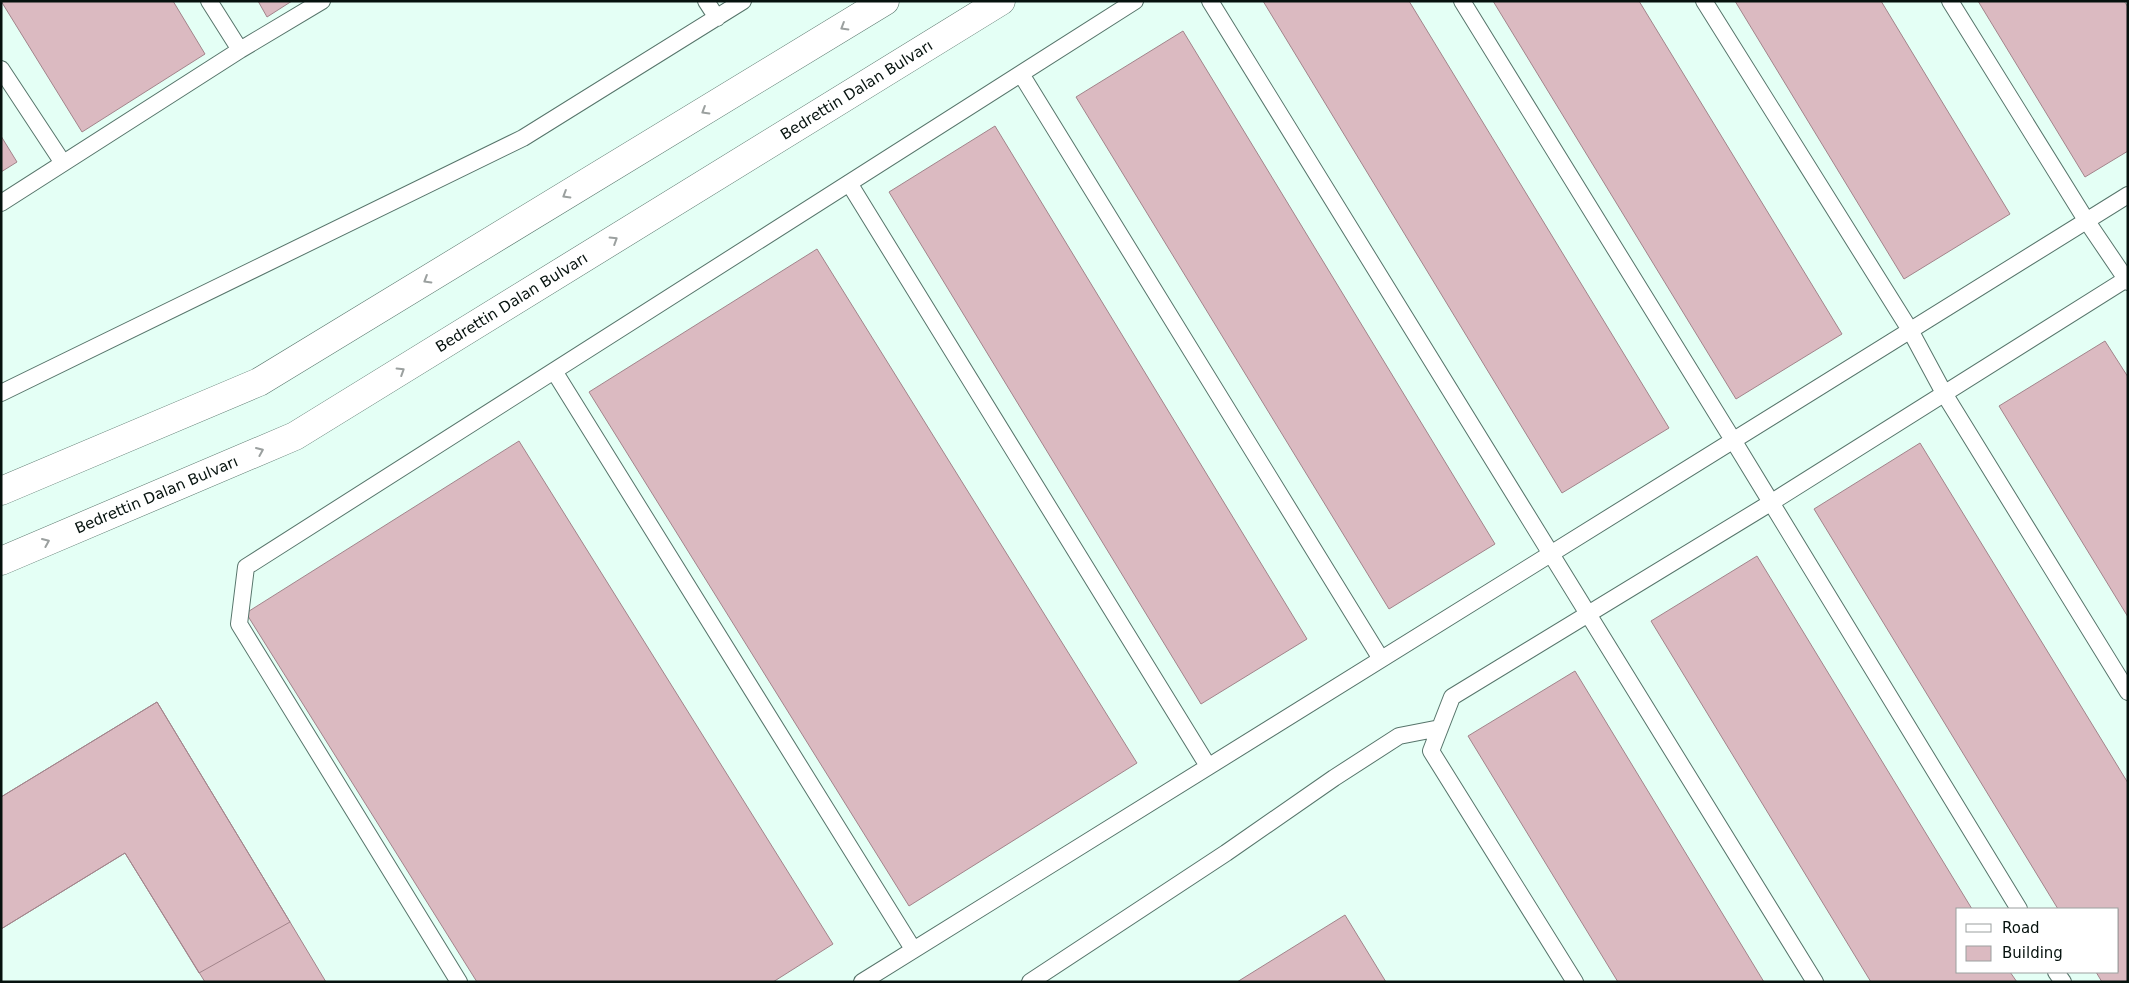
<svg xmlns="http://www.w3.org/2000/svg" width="2129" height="983" font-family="'DejaVu Sans',sans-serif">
  <rect width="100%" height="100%" fill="#e4fff5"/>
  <path fill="#dbbac1" stroke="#a2848b" d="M1,1H173L205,54L82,132Z
    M258,1H292L267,17Z
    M1263,1H1409L1669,428L1562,493Z
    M1493,1H1639L1842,334L1736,399Z
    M1735,1H1881L2010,214L1904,279Z
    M1978,1H2124L2128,7V151L2085,177Z
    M1183,31L1495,544L1389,609L1076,97Z
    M995,126L1307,639L1201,704L889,192Z
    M1,136L17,162L1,172Z
    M817,249L1137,763L909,906L589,392Z
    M2105,341L2128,377V617L1999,406Z
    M519,441L833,944L773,982H477L246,613Z
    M1920,443L2128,783V982H2102L2096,972H2118V909H2058L1814,509Z
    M1757,556L1972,909H1958V972H2010L2017,982H1871L1651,621Z
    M1575,671L1764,982H1618L1468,736Z
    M157,702L290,922L326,982H205L125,853L1,929V797Z
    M157,702L290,922L199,973L125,853L1,929V797Z
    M1345,915L1386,982H1237Z"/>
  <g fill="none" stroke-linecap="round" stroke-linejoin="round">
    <defs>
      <path id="service" d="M209,1L240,50
        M706,1L717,18
        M1210,1L1815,982
        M1462,1L1733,440L2019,909
        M1704,1L1910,330L1945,395L2128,692
        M1950,1L2086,220L2128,282
        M1,69L63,163
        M1021,74L1381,659
        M849,183L1208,766
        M1,203L240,50L322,1
        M554,371L913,949
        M1,393L523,138L743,1
        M2056,972L2063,982
        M459,982L239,624L246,567L1135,1
        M862,982L2128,195
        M1030,982L1226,853L1334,778L1399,736L1440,728
        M1575,982L1431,751L1452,697L1772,502L2128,278"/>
      <g id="secondary">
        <path d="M1,491L259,382L885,1"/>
        <path id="s1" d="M1,561L295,436L1001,1"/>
      </g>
    </defs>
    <use href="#service" stroke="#57756b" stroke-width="18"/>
    <use href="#secondary" stroke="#57756b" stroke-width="29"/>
    <use href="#service" stroke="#fff" stroke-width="16"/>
    <use href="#secondary" stroke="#fff" stroke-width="28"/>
  </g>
  <defs><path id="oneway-chevron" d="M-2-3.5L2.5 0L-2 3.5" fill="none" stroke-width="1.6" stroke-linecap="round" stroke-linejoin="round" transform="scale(1.25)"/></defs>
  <g stroke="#9ba09f">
    <use href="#oneway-chevron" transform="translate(844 27) rotate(149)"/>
    <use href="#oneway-chevron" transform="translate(705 111) rotate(149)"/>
    <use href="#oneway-chevron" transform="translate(566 195) rotate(149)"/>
    <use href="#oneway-chevron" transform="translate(614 240) rotate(-32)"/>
    <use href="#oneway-chevron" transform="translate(427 280) rotate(149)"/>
    <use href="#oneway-chevron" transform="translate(401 371) rotate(-32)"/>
    <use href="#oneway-chevron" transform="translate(260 451) rotate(-23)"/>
    <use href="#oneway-chevron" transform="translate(46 542) rotate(-23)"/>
  </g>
  <g text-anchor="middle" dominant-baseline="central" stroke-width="5" stroke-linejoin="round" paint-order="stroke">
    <g font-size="15" fill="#06120e" stroke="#fff">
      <text stroke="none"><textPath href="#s1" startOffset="979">Bedrettin Dalan Bulvarı</textPath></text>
      <text stroke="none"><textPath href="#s1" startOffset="574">Bedrettin Dalan Bulvarı</textPath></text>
      <text stroke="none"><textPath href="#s1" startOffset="169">Bedrettin Dalan Bulvarı</textPath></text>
    </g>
  </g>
  <rect width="2129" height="983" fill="none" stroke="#06120e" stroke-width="5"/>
  <rect x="1956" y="908" width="162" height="65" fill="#ffffff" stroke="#9ba09f"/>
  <rect x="1966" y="924" width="25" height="8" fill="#ffffff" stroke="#9ba09f"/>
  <text x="2002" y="933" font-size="15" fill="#06120e">Road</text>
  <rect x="1966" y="946" width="25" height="15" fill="#dbbac1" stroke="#9ba09f"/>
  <text x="2002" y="958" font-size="15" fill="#06120e">Building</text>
</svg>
